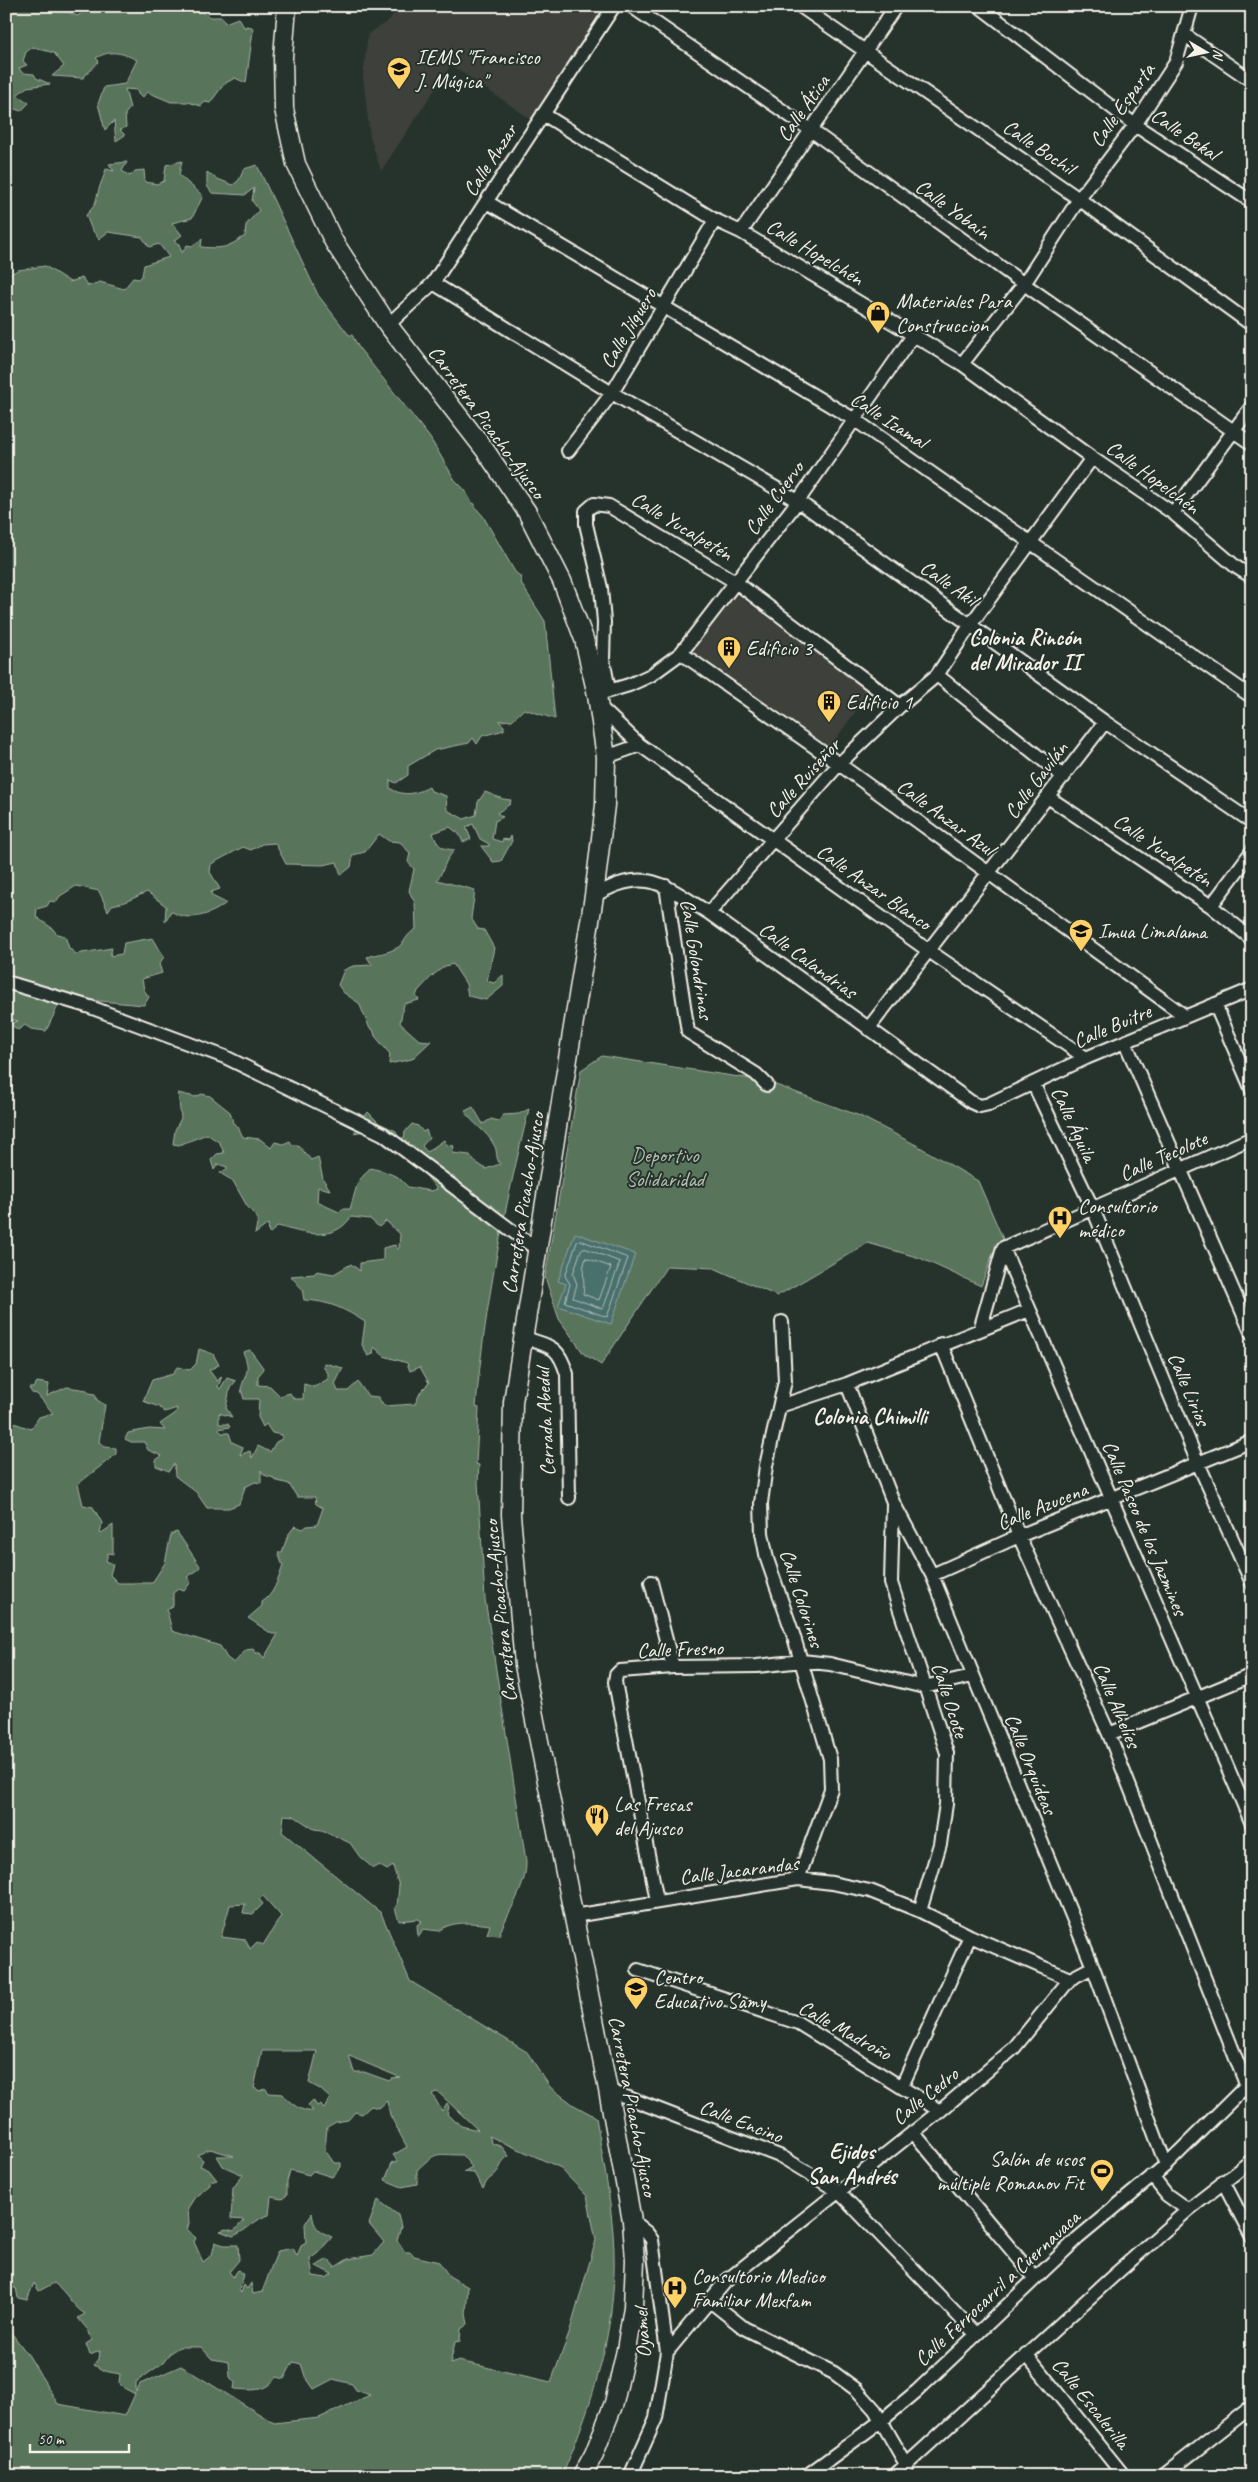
<svg xmlns="http://www.w3.org/2000/svg" width="1258" height="2482" font-family="Caveat,sans-serif">
  <rect width="100%" height="100%" fill="#26332d"/>
  <filter id="ink" filterUnits="userSpaceOnUse"><feTurbulence type="fractalNoise" baseFrequency=".02" numOctaves="2"/><feDisplacementMap in="SourceGraphic" scale="10" xChannelSelector="R" yChannelSelector="G"/><feConvolveMatrix kernelMatrix="1 2 1 2 8 2 1 2 1" color-interpolation-filters="sRGB"/></filter>
  <g filter="url(#ink)">
    <path fill="#3c413a" d="M400,6H612L535,122L451,65L381,171L370,137L366,103L363,77L368,34L388,21Z
      M736,594L871,690L827,751L688,657Z"/>
    <path fill="#59745b" stroke="#a6b2a2" fill-rule="evenodd" d="M14,6H60L65,11L78,16L87,6H190L211,17H222L225,23L238,18L245,28L246,26L252,27L253,31L246,83L235,78L224,84L210,103L205,102L201,106L188,102H171L147,92L142,98L138,94L137,90L125,89L130,108L125,114L126,127L120,130L125,135L116,141L114,121L105,130L98,104L104,87L125,84L137,60C123,53 111,49 96,58L99,61L83,78L52,76L64,66L54,53L33,47L26,52L23,61L27,65L19,68L22,73L34,74L36,78L50,84L27,87L17,95L29,103L21,111L6,106V10Z
      M182,161L179,175L203,196L192,218L172,223L182,235L174,241L179,244L182,253L187,245L192,246L202,239L201,247C224,249 226,248 245,236L246,225L259,210L252,201L254,188L245,195L212,193L207,186V172L215,178L233,185L239,180L244,169L257,165L318,295L349,335H352L359,348L430,438L455,480L465,490L472,503L475,504V507L483,516L515,572L520,576L522,585L545,621L555,719L524,709L512,720L499,721L504,726V730L482,736L477,744L473,738L469,743L435,750L408,766V775L396,783L390,780V788C402,797 416,794 429,787L431,791L446,796L447,810L464,819L476,815L478,802L485,792L503,799L511,800L510,804L497,813L503,817L495,821L492,839L502,842L503,839L509,840L511,836L512,841L501,861L493,862L481,846H489V844L480,839L473,824L466,827L471,839L463,842L459,834L450,827L433,833C437,846 442,849 455,850C442,863 446,868 437,880L475,890L471,918L478,929L484,930L494,948L487,981L494,983L503,975V986L486,1000L468,996L466,984L453,964L445,966L432,976L418,991L416,996L419,1000L404,1004L400,1023L419,1040L431,1041L412,1059L389,1064L390,1054L375,1036L373,1029H370L359,1003L344,993L338,985L344,970L353,966L372,965L367,957C377,954 395,952 402,944C407,937 408,934 416,929L415,903L409,891L414,869L408,862L410,853L400,842L389,841L379,834L365,852L353,855L351,867L341,875L337,862L323,865L286,864L275,843L262,844L251,850L243,847L211,864L210,872L220,889L211,892L212,896L226,903C212,915 187,923 171,911L165,922L166,906L147,892L125,902L112,905L108,911L99,891L76,886L60,896L56,902L50,901L47,906L37,909L36,917L52,928L57,934L65,936L69,948L76,954L112,948L110,956L122,954L124,943L153,938L164,957L159,964L162,973L142,979L144,990L149,997L144,1005L55,997L58,1006L46,1031L31,1029L25,1025L18,1030L10,1024L18,1021L6,1017V276L18,270L45,266L70,282L82,278L88,286L100,282L124,289L133,278L139,279L142,276L144,265L169,257L159,244L149,247L142,237L108,232L99,239L91,228L86,215C97,204 95,203 99,189C101,182 104,177 106,169L114,171L109,164L127,162L122,171L130,176L135,171L144,170L145,182L157,184L164,181L166,165Z
      M602,1056L765,1081L860,1116L918,1146L978,1181L1003,1239L995,1248L981,1286L920,1258L868,1243L777,1296L714,1268L667,1266L601,1365L584,1354L559,1319L545,1277L581,1070Z
      M178,1093L195,1097L202,1094L210,1096L230,1112L233,1123L238,1127L243,1137L260,1139L271,1148L275,1142L283,1144L290,1141L292,1145H298L311,1160L318,1157L323,1179L330,1190L318,1187L317,1202L339,1212L342,1209H350L358,1182L370,1168L383,1171L398,1177L408,1187L430,1191L437,1189L418,1166L369,1130L354,1133L368,1112L379,1123L396,1131L398,1138H404L405,1132L412,1124L418,1126L423,1132L426,1130L429,1138L422,1146L427,1152L444,1140L447,1145L454,1146L452,1153L470,1155L474,1161L486,1169L500,1164C495,1158 498,1151 494,1145C487,1131 472,1124 465,1111L473,1107L483,1124L491,1119L499,1121L503,1115L519,1114L529,1109C505,1205 484,1308 476,1407L479,1408L476,1464L479,1465L478,1482L485,1599L526,1861C527,1887 508,1911 499,1935L487,1934L490,1925C475,1923 451,1920 439,1931L423,1929L418,1937L417,1925L422,1921L418,1919L399,1921L395,1908L397,1906L399,1886L393,1866L387,1870L379,1865L373,1868L360,1857L350,1843L322,1830L314,1829L294,1816L284,1815L282,1832L381,1913L410,1981L527,2052L550,2087L574,2105L596,2117C602,2155 610,2194 613,2233C620,2320 595,2397 562,2476H6V2326L29,2356L58,2404L125,2416L135,2394L124,2388L119,2383L120,2374L104,2371L94,2365L99,2359L100,2351L90,2355L86,2344L92,2340L88,2330L78,2318L85,2314C71,2305 67,2292 54,2283L39,2291L34,2283L27,2300L18,2298L16,2288H6V1430L14,1423L31,1429L39,1417L53,1413L37,1394L32,1393L29,1388H33L37,1382L49,1384L47,1396L67,1387L87,1390L89,1393L95,1394L97,1400L105,1405L99,1442L105,1447L116,1448V1454L78,1484L83,1505L93,1507L102,1523L100,1534L113,1525V1554L108,1553L106,1561L113,1564L110,1575L118,1583H152L165,1563L171,1534L177,1532L200,1566L198,1570L187,1577L191,1582L184,1591L178,1589L173,1593V1606L167,1610L172,1631L220,1646L227,1658L234,1663L246,1650L253,1649L256,1653H260L264,1658L278,1634H272L248,1618L262,1606V1602C274,1595 278,1579 283,1566L278,1553L282,1552L288,1535L295,1526L303,1529L307,1526L317,1525L323,1508L316,1504L315,1497H297L289,1484L274,1480V1478L264,1475L261,1470V1483L255,1482L245,1487L239,1504L229,1508H207L196,1492L175,1476L174,1463L169,1471L156,1466V1460L162,1456L148,1450L144,1442H131L125,1439L128,1433L149,1429L165,1430L160,1424L176,1413L177,1408L165,1412L159,1407L143,1401L152,1380L173,1374L177,1367L190,1370L196,1364L199,1349L213,1354L219,1365L209,1370L217,1381L222,1376L218,1387L220,1389L227,1378L236,1381L230,1388L226,1408L232,1417L219,1413V1424H228L230,1427L218,1429L222,1433H229L232,1442L243,1447L240,1455L250,1451L252,1458L258,1446L270,1452L276,1442L282,1439V1435L272,1433L266,1424L263,1427L258,1417L259,1399H244L241,1389C246,1371 251,1371 243,1352L250,1350L264,1369L258,1376V1385L270,1386L280,1396L290,1393L294,1399H303L304,1384L314,1387L328,1379V1373L323,1367L324,1363L343,1368L335,1384L338,1391H348L358,1382L368,1396L378,1397L384,1406L415,1404L421,1391L429,1383L420,1367L410,1371L407,1363L384,1356L374,1347L373,1354L368,1356L362,1345L365,1322C345,1309 329,1301 304,1300L302,1289L291,1276L314,1274L317,1271L334,1274L351,1264L360,1271V1263L383,1260V1248L395,1245L397,1249L399,1248L400,1234L386,1221L379,1227L370,1219L351,1217C334,1243 302,1233 278,1226L269,1234L268,1224L255,1234L258,1219L247,1206L233,1181L220,1173L227,1169V1167L218,1164L214,1170L211,1160L217,1154L224,1153L220,1143L207,1134L179,1145L173,1144L175,1130L181,1118ZM263,1896L281,1916L263,1945L257,1942L250,1949L246,1940L221,1937L230,1905L245,1904L243,1913L253,1914L263,1904L259,1899ZM262,2051H317L309,2083L320,2089L330,2098L324,2109L321,2104L317,2106L313,2100L308,2105L313,2111C303,2113 289,2103 283,2094L269,2093L265,2088L260,2091L254,2088ZM349,2056L399,2077H400L392,2078L389,2081L364,2072H354ZM436,2092L439,2093L478,2130L461,2126L458,2122H455L447,2114L449,2107L447,2103L442,2111L432,2094ZM387,2101L390,2115L407,2147L393,2155L398,2161L392,2163L385,2180L402,2187L417,2184V2170C438,2150 435,2155 462,2155L472,2167L463,2172L474,2173L483,2189C489,2176 489,2181 496,2173C502,2167 501,2160 509,2156L502,2147L492,2143L489,2136L559,2167L587,2196L596,2240L569,2334L551,2382L459,2361L450,2364L455,2342L460,2341L461,2329L468,2324L466,2314L468,2287L449,2276L439,2262L414,2256L411,2252H405L397,2240L401,2227L398,2215L378,2200L369,2224L384,2242L373,2255L348,2259L335,2267L328,2259L316,2266L332,2274L326,2278L313,2276L310,2259L318,2253L332,2237C318,2231 314,2228 312,2213L305,2224L306,2243L301,2246L297,2256L293,2248L278,2251C271,2265 268,2278 262,2292L253,2294L251,2283L247,2289L244,2285L241,2293L239,2290L244,2275L238,2270L233,2277L229,2272L239,2260L238,2245H224L215,2242L212,2255L203,2262L194,2242L196,2238L187,2230L189,2223L188,2208L195,2197L210,2185V2182L217,2180L209,2170L200,2166L203,2160L197,2155L210,2149L234,2156H217L223,2166L243,2175L233,2188L231,2219L244,2220L234,2231L226,2229L220,2231L233,2236C247,2231 256,2218 269,2215L271,2197L282,2199L287,2195V2181L290,2170L309,2175L313,2171L332,2177L341,2167V2163H334L325,2150L327,2127L336,2122L348,2120L355,2112L362,2114L371,2106L379,2108ZM179,2347H201L212,2359L229,2362L230,2377L235,2383L234,2389C252,2390 265,2393 276,2377L284,2379L293,2362L301,2364L305,2376L314,2389L333,2379L352,2384L356,2390L370,2395L319,2418L274,2423L181,2366L140,2384L136,2392V2382L163,2363L171,2352Z"/>
    <path fill="#4a6f6d" stroke="#8ea39e" d="M575,1233L635,1254L611,1324L558,1306L566,1284L558,1281Z"/>
    <g fill="none" stroke-linecap="round" stroke-linejoin="round">
      <path stroke="#b0bdb7" stroke-width="1" d="M580,1240L628,1258L607,1317L565,1302L570,1284L565,1276L577,1242Z
        M584,1248L620,1262L603,1309L573,1298L577,1284L573,1274L581,1250Z
        M586,1258L611,1267L599,1300L583,1294C586,1279 580,1273 586,1258Z"/>
      <defs>
        <path id="minor" d="M631,6L812,131L1024,284L1252,444
          M800,6L1079,199L1252,325
          M979,6L1135,125L1252,202
          M1185,35L1252,81
          M543,114L715,220L741,232L962,364L1092,458L1173,513L1236,567L1252,577
          M487,202L855,420L1252,697
          M741,232L896,6
          M433,283L612,393L798,501L1105,722L1252,822
          M388,325L433,283L614,6
          M962,364L1024,284L1079,199L1135,125L1176,62L1192,6
          M568,451L612,393L715,220
          M1173,513L1252,406
          M681,653L839,764L1185,1016
          M937,675L1064,777
          M609,690L603,659L604,622L601,588L586,524V511L594,504L609,506L737,583L900,706
          M602,693L629,685L651,675L681,653L798,501L914,334
          M599,706L640,745L929,951L1086,1058
          M606,757L640,745
          M1048,797L1211,906L1252,939
          M666,886L688,1032L756,1074L767,1085
          M594,896C645,865 664,885 709,913L971,1102L980,1106L989,1104L1086,1058L1252,989
          M1211,906L1252,851
          M709,913L839,764L900,706L937,675L971,624L1092,458
          M6,982L90,1007L225,1057L383,1134L539,1251
          M1215,1004L1252,1090
          M868,1029L1105,722
          M1125,1042L1252,1334
          M1033,1083L1093,1209L1198,1463L1252,1583
          M1003,1248L1252,1824
          M1003,1248L1252,1138
          M782,1322L785,1381L766,1466L761,1503L762,1533L767,1559L793,1634L830,1759L831,1789L798,1879
          M980,1330L1003,1248
          M525,1338C552,1347 558,1346 567,1374L569,1498
          M941,1344L1019,1536L1109,1734L1246,2084
          M847,1384L893,1502L932,1575L1093,1967L1166,2165
          M780,1406L847,1384L1029,1310
          M893,1505L891,1583L947,1753L946,1804L940,1844L920,1911
          M932,1575L1019,1536L1252,1441
          M651,1582L673,1667
          M1109,1734L1252,1675
          M657,1901L615,1682L616,1675L620,1671L673,1667L757,1666L802,1661L830,1664L924,1687L972,1676
          M574,1916L798,1879L832,1883L870,1891L920,1911L970,1936L1070,1979
          M638,1970L798,2023L940,2111
          M902,2086L970,1936
          M608,2090L782,2157L838,2191L976,2334
          M913,2132L1035,2278
          M1152,2176L1167,2195L1188,2210
          M1223,2181L1252,2237
          M710,2301L744,2328L834,2373L857,2390L875,2410L907,2466
          M667,2352L726,2281L940,2111L1014,2048L1070,1979L1093,1967
          M1026,2354L1124,2476
          M630,2476L656,2418L667,2352L652,2240L647,2233L632,2221
          M806,2476L881,2421L917,2391L1078,2238L1166,2165L1252,2080
          M894,2476L1111,2278L1188,2210L1252,2160
          M1163,2476L1251,2407"/>
        <path id="secondary" d="M287,6L283,57L284,109L296,164L334,242L388,325L485,450L527,512L562,581L584,639L597,695L606,757L605,805L594,896L513,1402L511,1515L524,1665L608,2090L632,2221L635,2260L633,2307L626,2350L614,2403L594,2454L582,2476"/>
      </defs>
      <use href="#minor" stroke="#f4f1e8" stroke-width="16"/>
      <use href="#secondary" stroke="#f4f1e8" stroke-width="21"/>
      <use href="#minor" stroke="#26332d" stroke-width="12"/>
      <use href="#secondary" stroke="#26332d" stroke-width="18"/>
    </g>
  </g>
  <defs>
    <symbol id="school-pin" viewBox="-11 -11 22 30"><path d="M0 17L-7.5 6A9.5 9.5 0 1 1 7.5 6Z" fill="#ffd166" stroke="#26332d"/><path d="M0-5L7-2L0 1L-7-2ZM-4 1L0 2.5L4 1V4Q0 6-4 4Z" fill="#111"/></symbol>
    <symbol id="shop-pin" viewBox="-11 -11 22 30"><path d="M0 17L-7.5 6A9.5 9.5 0 1 1 7.5 6Z" fill="#ffd166" stroke="#26332d"/><path d="M-5-2.5h2.3a2.7 3.5 0 0 1 5.4 0H5L5.5 6h-11ZM-1.5-2.5h3a1.5 2.3 0 0 0-3 0Z" fill="#111"/></symbol>
    <symbol id="building-pin" viewBox="-11 -11 22 30"><path d="M0 17L-7.5 6A9.5 9.5 0 1 1 7.5 6Z" fill="#ffd166" stroke="#26332d"/><path d="M-4-6H4V6H1V3H-1V6H-4ZM-2.5-4.3h1.7v1.8h-1.7ZM.8-4.3h1.7v1.8H.8ZM-2.5-1h1.7V.8h-1.7ZM.8-1h1.7V.8H.8Z" fill="#111"/></symbol>
    <symbol id="hospital-pin" viewBox="-11 -11 22 30"><path d="M0 17L-7.5 6A9.5 9.5 0 1 1 7.5 6Z" fill="#ffd166" stroke="#26332d"/><path d="M-5-5h3v3.5h4V-5h3V5h-3V1.5h-4V5h-3Z" fill="#111"/></symbol>
    <symbol id="restaurant-pin" viewBox="-11 -11 22 30"><path d="M0 17L-7.5 6A9.5 9.5 0 1 1 7.5 6Z" fill="#ffd166" stroke="#26332d"/><path d="M-5-6h1v4h1v-4h1v4h1v-4h1v5L-1.5 .5V6h-2V.5L-5-1ZM5-6V6H3V1.5H1.5Q1.5-4 5-6Z" fill="#111"/></symbol>
    <symbol id="stadium-pin" viewBox="-11 -11 22 30"><path d="M0 17L-7.5 6A9.5 9.5 0 1 1 7.5 6Z" fill="#ffd166" stroke="#26332d"/><path d="M0-5a6.5 5 0 1 0 0 10a6.5 5 0 1 0 0-10ZM-3.5-1.8h7v3.6h-7Z" fill="#111"/></symbol>
  </defs>
  <g fill-rule="evenodd">
    <use href="#school-pin" x="385" y="55" width="28" height="38"/>
    <use href="#shop-pin" x="864" y="299" width="28" height="38"/>
    <use href="#building-pin" x="715" y="634" width="28" height="38"/>
    <use href="#building-pin" x="815" y="688" width="28" height="38"/>
    <use href="#school-pin" x="1067" y="917" width="28" height="38"/>
    <use href="#hospital-pin" x="1046" y="1204" width="28" height="38"/>
    <use href="#restaurant-pin" x="583" y="1802" width="28" height="38"/>
    <use href="#school-pin" x="622" y="1975" width="28" height="38"/>
    <use href="#stadium-pin" x="1088" y="2157" width="28" height="38"/>
    <use href="#hospital-pin" x="661" y="2274" width="28" height="38"/>
  </g>
  <g text-anchor="middle" dominant-baseline="central" stroke-width="4" stroke-linejoin="round" paint-order="stroke">
    <g font-size="21" fill="#f4f1e8" stroke="#26332d" text-anchor="start">
      <text x="416" y="57">IEMS "Francisco<tspan x="416" dy="24">J. Múgica"</tspan></text>
      <text x="896" y="301">Materiales Para<tspan x="896" dy="24">Construccion</tspan></text>
      <text x="746" y="648">Edificio 3</text>
      <text x="846" y="702">Edificio 1</text>
      <text x="1098" y="931">Imua Limalama</text>
      <text x="1078" y="1206">Consultorio<tspan x="1078" dy="24">médico</tspan></text>
      <text x="614" y="1804">Las Fresas<tspan x="614" dy="24">del Ajusco</tspan></text>
      <text x="654" y="1977">Centro<tspan x="654" dy="24">Educativo Samy</tspan></text>
      <text x="1084" y="2159" text-anchor="end">Salón de usos<tspan x="1084" dy="24">múltiple Romanov Fit</tspan></text>
      <text x="692" y="2276">Consultorio Medico<tspan x="692" dy="24">Familiar Mexfam</tspan></text>
    </g>
    <g font-size="21" fill="#f4f1e8" stroke="#26332d">
      <text transform="translate(1122 105) rotate(-55)">Calle Esparta</text>
      <text transform="translate(803 108) rotate(-55)">Calle Ática</text>
      <text transform="translate(1185 134) rotate(34)">Calle Bekal</text>
      <text transform="translate(1039 147) rotate(34)">Calle Bochil</text>
      <text transform="translate(490 160) rotate(-57)">Calle Anzar</text>
      <text transform="translate(953 209) rotate(36)">Calle Yobaín</text>
      <text transform="translate(815 252) rotate(31)">Calle Hopelchén</text>
      <text transform="translate(628 328) rotate(-59)">Calle Jilguero</text>
      <text transform="translate(889 420) rotate(33)">Calle Izamal</text>
      <text transform="translate(487 422) rotate(54)">Carretera Picacho-Ajusco</text>
      <text transform="translate(1153 477) rotate(36)">Calle Hopelchén</text>
      <text transform="translate(774 498) rotate(-54)">Calle Cuervo</text>
      <text transform="translate(682 526) rotate(31)">Calle Yucalpetén</text>
      <text transform="translate(949 583) rotate(35)">Calle Akil</text>
      <text transform="translate(803 778) rotate(-48)">Calle Ruiseñor</text>
      <text transform="translate(1036 780) rotate(-53)">Calle Gavilán</text>
      <text transform="translate(946 817) rotate(36)">Calle Anzar Azul</text>
      <text transform="translate(1163 850) rotate(34)">Calle Yucalpetén</text>
      <text transform="translate(874 887) rotate(35)">Calle Anzar Blanco</text>
      <text transform="translate(697 959) rotate(81)">Calle Golondrinas</text>
      <text transform="translate(808 960) rotate(36)">Calle Calandrias</text>
      <text transform="translate(1112 1026) rotate(-23)">Calle Buitre</text>
      <text transform="translate(1074 1124) rotate(65)">Calle Águila</text>
      <text transform="translate(1163 1156) rotate(-24)">Calle Tecolote</text>
      <text transform="translate(523 1203) rotate(-81)">Carretera Picacho-Ajusco</text>
      <text transform="translate(1189 1389) rotate(67)">Calle Lirios</text>
      <text transform="translate(545 1422) rotate(-93)">Cerrada Abedul</text>
      <text transform="translate(1042 1506) rotate(-22)">Calle Azucena</text>
      <text transform="translate(1145 1528) rotate(67)">Calle Paseo de los Jazmines</text>
      <text transform="translate(802 1598) rotate(72)">Calle Colorines</text>
      <text transform="translate(500 1611) rotate(-96)">Carretera Picacho-Ajusco</text>
      <text transform="translate(680 1649) rotate(-2)">Calle Fresno</text>
      <text transform="translate(950 1700) rotate(72)">Calle Ocote</text>
      <text transform="translate(1117 1705) rotate(67)">Calle Alhelíes</text>
      <text transform="translate(1031 1764) rotate(68)">Calle Orquídeas</text>
      <text transform="translate(739 1870) rotate(-7)">Calle Jacarandas</text>
      <text transform="translate(845 2030) rotate(29)">Calle Madroño</text>
      <text transform="translate(925 2096) rotate(-39)">Calle Cedro</text>
      <text transform="translate(633 2106) rotate(79)">Carretera Picacho-Ajusco</text>
      <text transform="translate(741 2121) rotate(21)">Calle Encino</text>
      <text transform="translate(997 2288) rotate(-43)">Calle Ferrocarril a Cuernavaca</text>
      <text transform="translate(642 2333) rotate(-94)">Oyamel</text>
      <text transform="translate(1091 2403) rotate(51)">Calle Escalerilla</text>
    </g>
    <g font-size="21" fill="#b6bfb0" stroke="#26332d">
      <text x="665" y="1155">Deportivo<tspan x="665" dy="24">Solidaridad</tspan></text>
    </g>
    <g font-size="22" font-weight="bold" fill="#f4f1e8" stroke="#26332d">
      <text x="1025" y="638">Colonia Rincón<tspan x="1025" dy="25">del Mirador II</tspan></text>
      <text x="870" y="1417">Colonia Chimilli</text>
      <text x="852" y="2152">Ejidos<tspan x="852" dy="25">San Andrés</tspan></text>
    </g>
  </g>
  <rect width="1258" height="2482" fill="none" stroke="#26332d" stroke-width="25"/>
  <rect x="12" y="12" width="1233" height="2457" fill="none" stroke="#f4f1e8" stroke-width="2" filter="url(#ink)"/>
  <g transform="translate(1206 52) rotate(99)" stroke="#26332d" stroke-width="4" paint-order="stroke">
  <path d="M0-4L9 19L0 12L-9 19Z" fill="#f4f1e8"/>
  <text y="-8" font-size="14" font-weight="bold" text-anchor="middle" fill="#f4f1e8">N</text>
  </g>
  <path d="M30 2444v8h99v-8" fill="none" stroke="#f4f1e8" stroke-width="2.5"/>
  <text x="38" y="2444" font-size="15" fill="#f4f1e8" stroke="#26332d" stroke-width="4" paint-order="stroke">50 m</text>
</svg>
